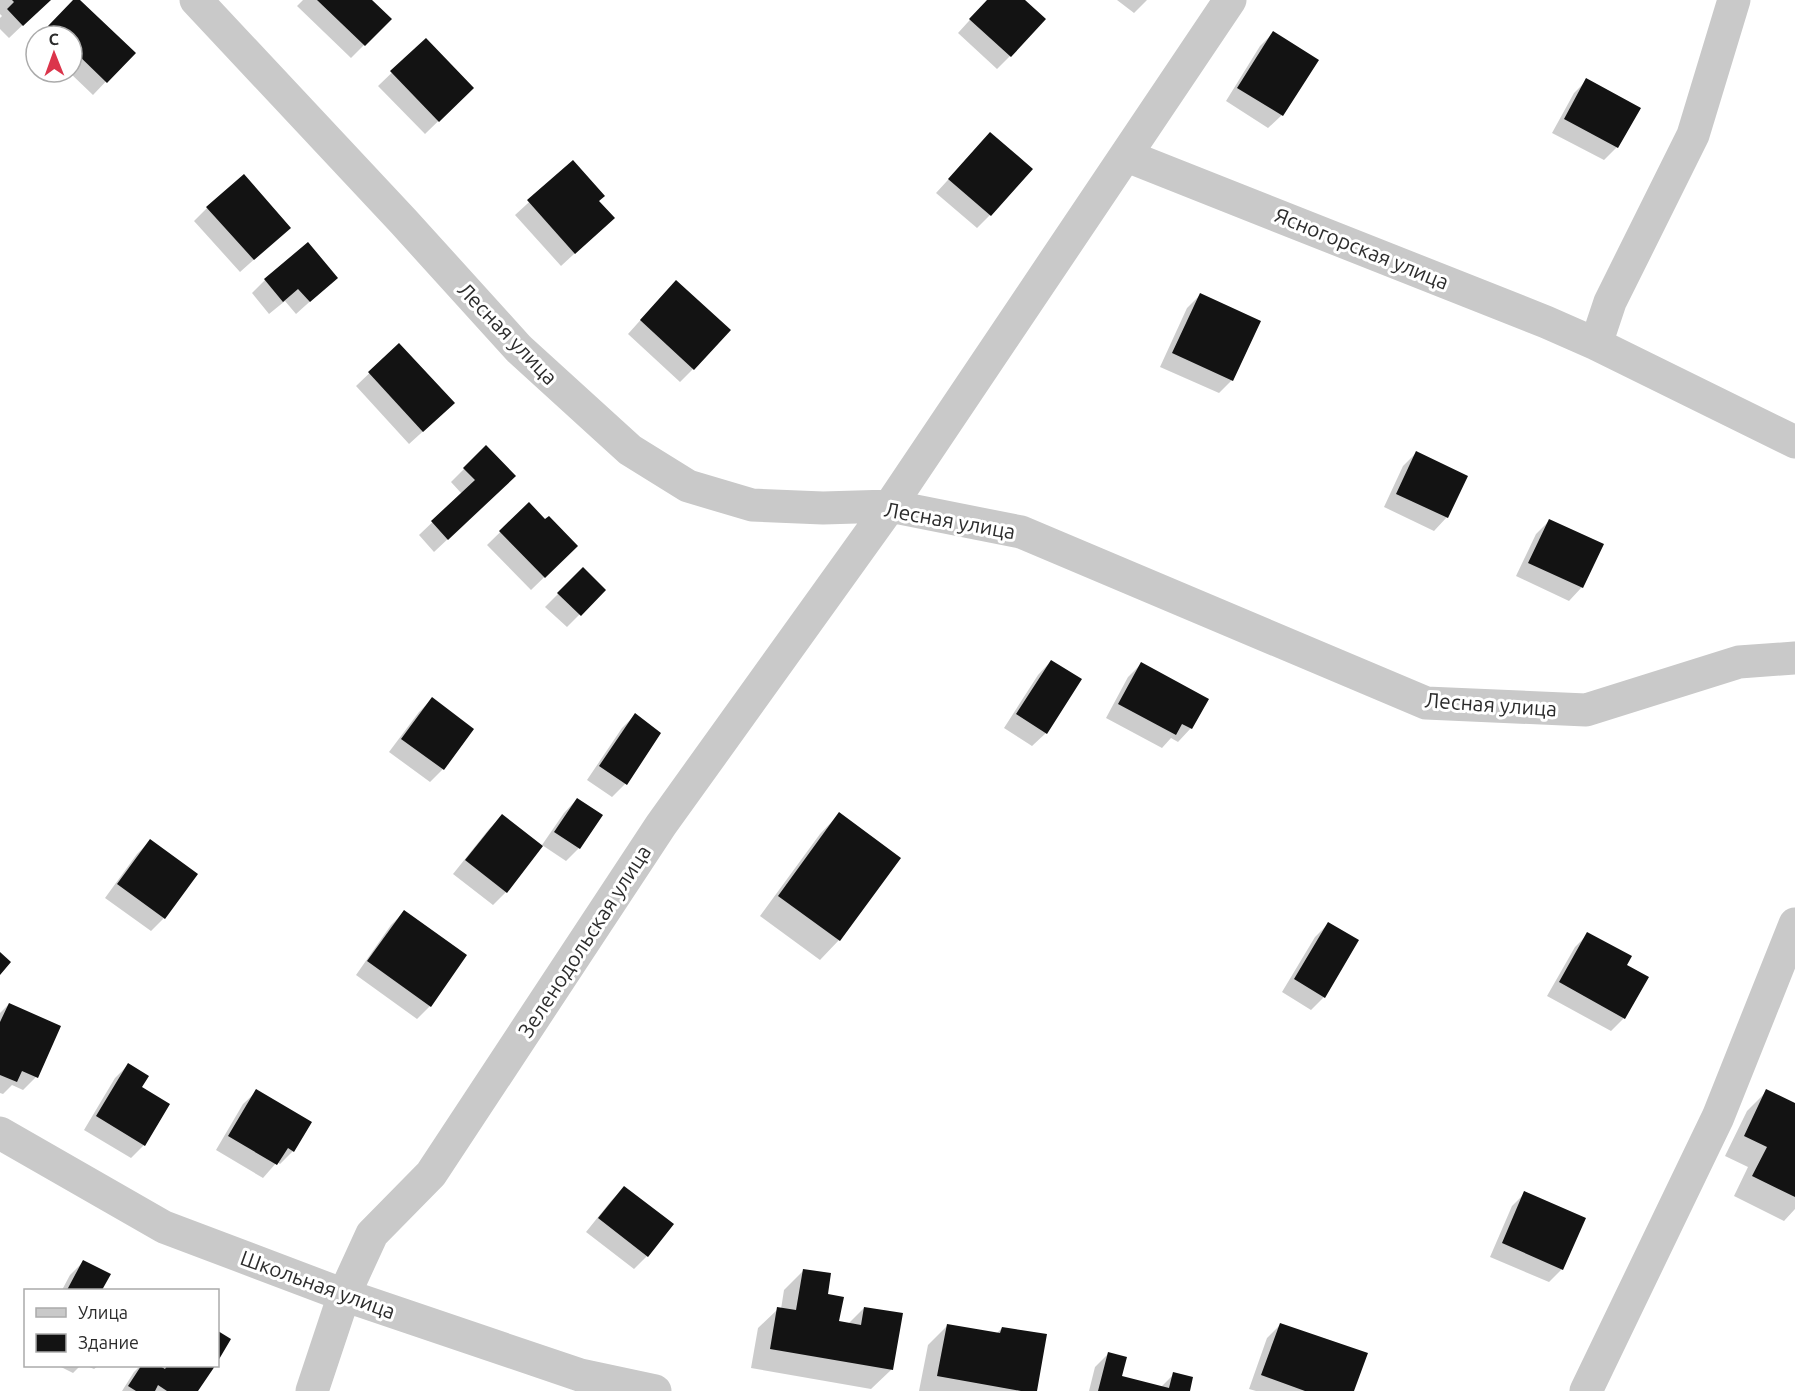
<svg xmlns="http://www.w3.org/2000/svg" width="1795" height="1391" font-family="Ubuntu,sans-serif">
  <rect width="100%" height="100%" fill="#fff"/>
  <path fill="#0003" d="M0,0H49L9,38L0,29V18L2,16L0,14Z
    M75,0H78L133,53L93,95L69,72H72V36H40Z
    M303,0H370L390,19L351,58L297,6Z
    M988,0H1022L1010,56L997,69L958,33Z
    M1117,0H1147L1134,13Z
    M1273,33L1316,60L1282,115L1268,128L1226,101L1260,46Z
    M426,40L459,101L425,134L378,86Z
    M1587,80L1617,147L1604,160L1552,133L1574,93Z
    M990,134V215L977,228L936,193Z
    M573,162L599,231L561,266L515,215Z
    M207,208L276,240L240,272L194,221Z
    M336,278L296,314L285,301L269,314L252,293L265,280Z
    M663,295L693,369L680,382L628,334Z
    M1200,295L1232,380L1219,393L1160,367L1187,308Z
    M399,345L440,416L409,444L356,386Z
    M486,447L501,489L434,552L419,535L462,494L451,482Z
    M1416,453L1447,517L1434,531L1384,507L1403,466Z
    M529,504L563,559L531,590L487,545Z
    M1549,521L1582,587L1569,601L1516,576L1536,534Z
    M583,569L604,590L567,627L545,607Z
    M1051,661L1080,680L1046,733L1032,746L1004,728L1038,675Z
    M1141,664L1207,699L1191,728L1178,742L1171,738L1162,748L1106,718L1128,677Z
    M432,699L443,769L430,782L389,752L419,712Z
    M635,715L625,784L612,797L587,780L622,728Z
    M577,799L579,848L566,861L542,845L564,813Z
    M839,814V940L820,960L760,916L820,834Z
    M502,816L506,892L493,905L453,874L489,829Z
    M150,841L164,918L151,931L105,898L137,854Z
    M404,912L430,1006L417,1019L356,975L391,925Z
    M1328,924L1324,997L1311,1010L1282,992L1315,937Z
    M1588,934L1625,966L1624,1018L1611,1031L1547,996L1575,947Z
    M9,1004L36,1077L23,1090L12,1085L3,1094L0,1093V1013Z
    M128,1065L140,1087L144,1145L131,1158L84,1130L115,1078Z
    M257,1091L293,1151L280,1164L277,1162L263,1178L216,1150L243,1104Z
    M1767,1091L1795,1105V1209L1784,1221L1734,1196L1748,1167L1725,1156L1747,1111Z
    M624,1188L671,1225L647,1256L634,1269L586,1232L611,1201Z
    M1525,1193L1562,1269L1549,1282L1490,1257L1512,1206Z
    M83,1262L109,1275L100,1290H62L70,1275Z
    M804,1270L826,1295L838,1323L848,1324L864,1308L891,1370L871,1389L751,1368L758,1328L778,1309H781L784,1290Z
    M948,1325L996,1334L1002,1328L1035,1391H919L928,1345Z
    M1280,1325L1353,1391H1256L1249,1389L1267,1338Z
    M1108,1354L1120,1377L1161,1387L1174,1374L1188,1391H1089L1095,1367Z
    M59,1366H80L73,1373Z
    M87,1366H98L94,1369Z
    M140,1366H157L161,1368L163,1366H213L197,1391H122L134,1372Z"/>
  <path fill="#131313" d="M12,0H51L23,26L7,9L14,2Z
    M73,0H80L136,53L107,83L72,49V36H59L48,26Z
    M317,0H372L392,19L365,46Z
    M987,0H1025L1046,19L1011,57L969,19Z
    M1273,31L1319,60L1283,116L1237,88Z
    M426,38L474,88L439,122L390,71Z
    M1586,78L1641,108L1618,148L1564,119Z
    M990,132L1033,169L991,216L948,179Z
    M573,160L605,196L599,201L615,218L575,254L527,200Z
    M244,174L291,228L254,260L206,207Z
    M308,242L338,278L310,302L298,289L283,302L264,279Z
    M676,280L731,330L694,370L640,320Z
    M1200,293L1261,321L1233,381L1172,353Z
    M399,343L455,403L423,432L368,372Z
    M486,445L516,476L448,540L431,521L475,480L463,468Z
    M1416,451L1468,476L1448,518L1396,494Z
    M529,502L545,519L549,516L578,546L545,578L499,531Z
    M1549,519L1604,544L1583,588L1528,563Z
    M583,567L606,590L581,616L557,593Z
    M1051,660L1082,679L1047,734L1016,714Z
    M1141,662L1209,699L1192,729L1182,724L1176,735L1118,704Z
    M432,697L474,729L444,770L401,739Z
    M635,713L661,733L627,785L599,766Z
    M577,798L603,815L580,849L554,832Z
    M839,812L901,858L840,941L778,896Z
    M502,814L543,846L507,893L465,860Z
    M150,839L198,874L165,919L117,884Z
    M404,910L467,955L431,1007L367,961Z
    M1328,922L1359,940L1325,998L1294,979Z
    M1587,932L1632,956L1627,965L1649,977L1625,1019L1559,982Z
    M0,952L11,962L0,975Z
    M9,1003L61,1026L38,1078L22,1071L17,1082L0,1075V1022Z
    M128,1063L149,1076L142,1087L170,1104L145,1146L96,1116Z
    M256,1089L312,1122L294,1152L288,1148L277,1165L228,1136Z
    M1766,1089L1795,1103V1197L1752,1176L1767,1147L1744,1136Z
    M624,1186L674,1224L648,1257L598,1218Z
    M1524,1191L1586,1218L1563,1270L1502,1243Z
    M83,1260L111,1274L102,1290H67Z
    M803,1269L831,1273L828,1294L844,1297L839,1321L861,1325L864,1307L903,1313L893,1370L770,1349L777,1307L796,1310Z
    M1280,1323L1368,1353L1354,1391H1305L1261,1375Z
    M947,1324L1000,1333L1002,1327L1047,1334L1037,1391H1021L937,1376Z
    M218,1331L231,1339L218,1361Z
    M1108,1352L1127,1357L1122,1376L1169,1388L1173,1372L1193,1377L1190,1391H1098Z
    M141,1366H160L165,1369L167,1366H215L198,1391H167L158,1385L155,1391H136L128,1386Z"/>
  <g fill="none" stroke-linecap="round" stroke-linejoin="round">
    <path stroke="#c9c9c9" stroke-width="33" d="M196,0L403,221L519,349L630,450L688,486L752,505L823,508L890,506L1021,532L1426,703L1586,710L1739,662L1795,658
      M1127,156L1546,322L1596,344L1795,442
      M1596,344L1610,302L1693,135L1734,0
      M0,1133L164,1227L344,1295L580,1375L655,1391
      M312,1391L344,1295L372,1234L431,1174L661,825L890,506L1230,0
      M1586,1391L1718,1117L1795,924"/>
  </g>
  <g text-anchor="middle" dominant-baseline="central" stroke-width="6" stroke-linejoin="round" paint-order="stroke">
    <g font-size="21" fill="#2c2c2c" stroke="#fff">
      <text transform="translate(1362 248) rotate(22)">Ясногорская улица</text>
      <text transform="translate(508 333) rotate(46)">Лесная улица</text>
      <text transform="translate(950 520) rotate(10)">Лесная улица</text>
      <text transform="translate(1491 704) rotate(4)">Лесная улица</text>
      <text transform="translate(584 941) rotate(-57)">Зеленодольская улица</text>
      <text transform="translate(318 1284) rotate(20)">Школьная улица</text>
    </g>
  </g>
  <rect x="24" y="1289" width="195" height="78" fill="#ffffff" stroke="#ababab" stroke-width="1.5"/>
  <rect x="36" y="1308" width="30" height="9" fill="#c9c9c9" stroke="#ababab" stroke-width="1.5"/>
  <text x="78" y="1319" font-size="18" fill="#2c2c2c">Улица</text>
  <rect x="36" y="1334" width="30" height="18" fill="#131313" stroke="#ababab" stroke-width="1.5"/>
  <text x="78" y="1349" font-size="18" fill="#2c2c2c">Здание</text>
  <g transform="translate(54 54) rotate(359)"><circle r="28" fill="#ffffff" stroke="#ababab" stroke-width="1.5"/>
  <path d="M0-4.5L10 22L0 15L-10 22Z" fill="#db354b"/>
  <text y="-9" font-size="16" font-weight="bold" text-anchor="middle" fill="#2c2c2c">С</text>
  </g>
</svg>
